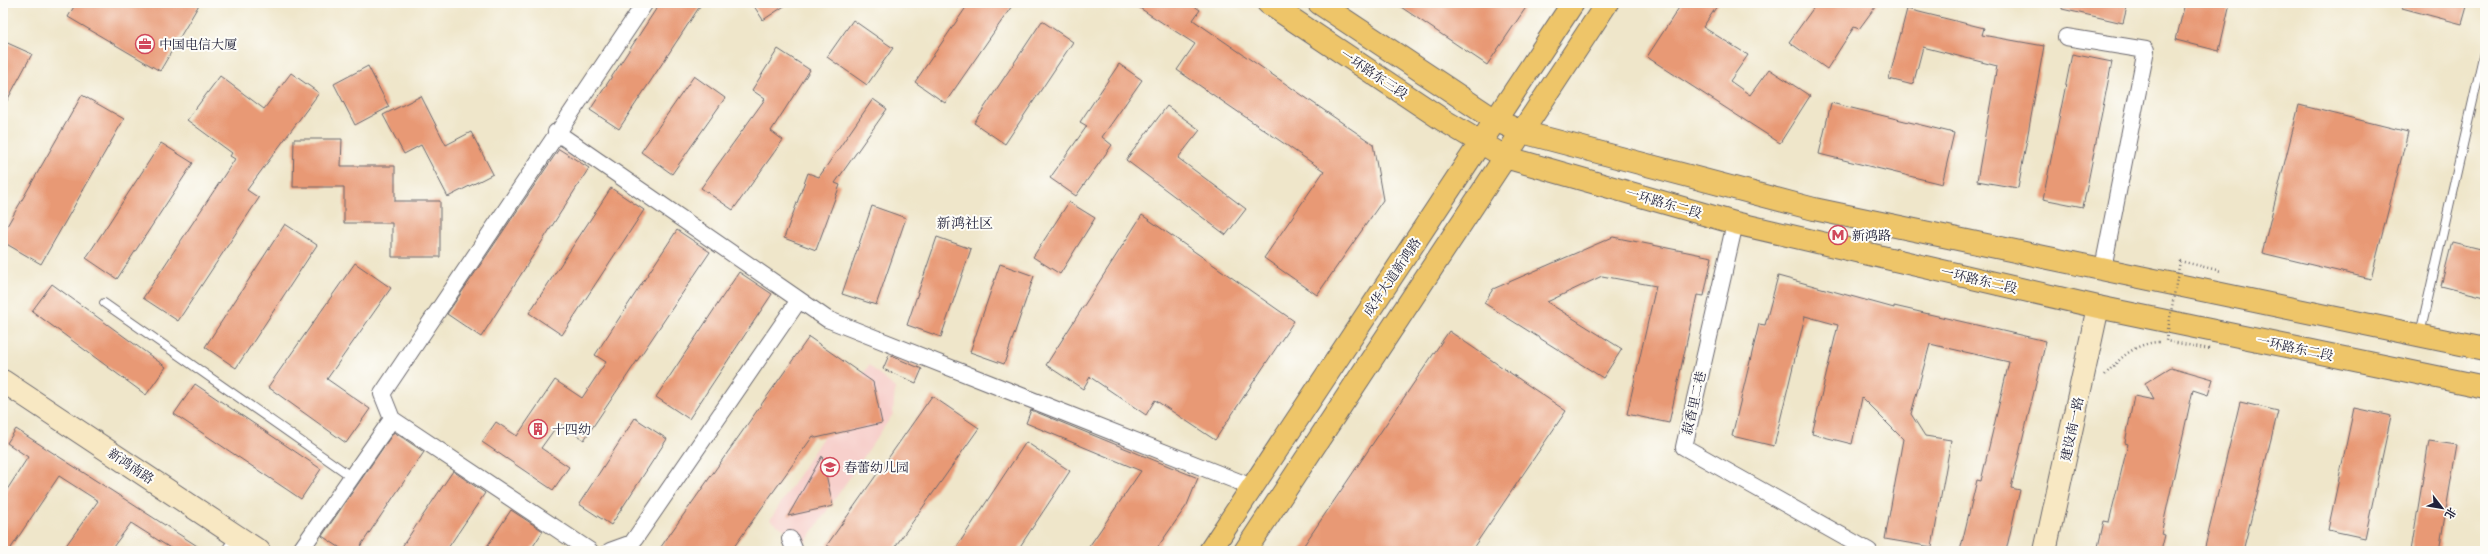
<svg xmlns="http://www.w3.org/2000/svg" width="2488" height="554" font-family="'EB Garamond','Noto Serif SC',serif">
  <rect width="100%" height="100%" fill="#fdfcf7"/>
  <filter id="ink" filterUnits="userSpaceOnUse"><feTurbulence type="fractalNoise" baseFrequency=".025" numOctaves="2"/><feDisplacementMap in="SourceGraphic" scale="8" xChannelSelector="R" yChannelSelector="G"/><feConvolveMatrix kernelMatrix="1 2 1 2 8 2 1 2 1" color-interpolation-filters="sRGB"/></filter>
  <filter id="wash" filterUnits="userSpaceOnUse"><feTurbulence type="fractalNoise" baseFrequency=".012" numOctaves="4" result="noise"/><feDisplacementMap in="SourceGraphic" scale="16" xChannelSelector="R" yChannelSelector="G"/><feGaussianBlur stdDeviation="0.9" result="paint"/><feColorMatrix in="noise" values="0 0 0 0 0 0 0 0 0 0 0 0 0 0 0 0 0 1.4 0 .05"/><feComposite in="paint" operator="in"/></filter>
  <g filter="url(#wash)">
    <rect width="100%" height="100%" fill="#efe6ca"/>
    <path fill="#f7d0cc" d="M869,365L895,388L893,414L805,543L770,520Z"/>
    <g id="blocks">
      <path fill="#e89974" d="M76,3H200L160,71L68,17Z
        M660,3H702L619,129L590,110Z
        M752,3H789L763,20Z
        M969,3H1014L945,103L915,82Z
        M1132,3H1190L1200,10L1193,20L1373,144L1383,200L1317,295L1264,258L1324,171L1177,70L1195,44Z
        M1395,3H1529L1487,65Z
        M1682,3H1719L1703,27L1748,55L1730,81L1750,95L1769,69L1810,96L1780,143L1647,57Z
        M1817,3H1878L1859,29L1854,27L1827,69L1789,42Z
        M2062,3H2128L2123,23L2062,9Z
        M2185,3H2230L2219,51L2176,40Z
        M2403,3H2468L2462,24L2402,8Z
        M1907,9L1984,28L1982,35L2044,46L2018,188L1977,181L1997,66L1923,47L1913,85L1889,79Z
        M853,20L893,48L867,85L827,57Z
        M1042,21L1073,42L1005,144L974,123Z
        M3,41L32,54L3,108Z
        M778,49L810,70L771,131L783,140L733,210L701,188L765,99L752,90Z
        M2072,54L2112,62L2083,207L2043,199Z
        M1119,64L1142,80L1102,137L1112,145L1076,196L1050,178L1087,126L1080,122Z
        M368,66L389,107L355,125L334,84Z
        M291,73L319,93L247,190L259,198L178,321L143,298L235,159L230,156L232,153L187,120L220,76L264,109Z
        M694,76L725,98L672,174L641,152Z
        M82,95L124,119L41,264L3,242V233Z
        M421,96L446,145L471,132L493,174L448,197L421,145L404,154L383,115Z
        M873,99L887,109L835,183L840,185L816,250L784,238L808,173L819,177Z
        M1831,103L1954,133L1942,184L1819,154Z
        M2299,105L2408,132L2371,279L2262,253Z
        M1167,106L1200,130L1178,158L1246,209L1226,235L1126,160Z
        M294,139H342L341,166H395V201H440V257H392V223H344V187H293Z
        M161,143L193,163L117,279L86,258Z
        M559,149L589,168L481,337L447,314Z
        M611,188L644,210L562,335L529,313Z
        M1069,202L1095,218L1060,274L1033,257Z
        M872,206L906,218L876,305L842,294Z
        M1142,215L1294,321L1215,440L1155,400L1146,415L1090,377L1083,389L1046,365Z
        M285,224L317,245L236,368L205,347Z
        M677,230L710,252L584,440L559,423L541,448L569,467L553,490L482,442L496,422L517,436L555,380L582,398L606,362L595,355Z
        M937,237L971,249L941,337L907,325Z
        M1613,237L1712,257L1704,296L1697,295L1669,423L1627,414L1656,286L1602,276L1547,302L1622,349L1603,378L1484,303L1493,289Z
        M2452,242L2485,250V297L2441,286Z
        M355,263L391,288L327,379L370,409L346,443L268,387Z
        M1000,264L1034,276L1004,364L970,352Z
        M739,272L772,294L689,419L656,397Z
        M1778,276L1894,308V306L2046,341L2011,488L2020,490L2006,551H1960L1977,480L1981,481L2009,362L1930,344L1911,414L1925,436L1951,440L1932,547L1885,539L1903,439L1862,398L1852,444L1812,434L1838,325L1805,316L1774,446L1732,436L1759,324L1765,325Z
        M52,284L166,367L146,395L32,311Z
        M1449,331L1566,411L1471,551H1300Z
        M809,337L873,382L882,423L816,438L813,436L731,551H658Z
        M889,355L922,369L916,383L883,369Z
        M2171,367L2213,379L2208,395L2193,390L2161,534L2165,535L2161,551H2097L2104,521L2109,522L2128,444L2125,443L2134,396L2154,400L2145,383Z
        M195,384L321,469L301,499L174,414Z
        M932,396L979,428L892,551H836L827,545Z
        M2240,402L2278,411L2243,551H2204Z
        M2354,408L2391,416L2365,538L2328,530Z
        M1031,410L1198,478L1187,505L1155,551H1086L1141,471L1026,423Z
        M635,418L667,439L611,525L579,504Z
        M16,429L205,551H175L131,523L110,551H62L98,501L59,476L9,551H3V496L28,457L7,443Z
        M394,432L424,452L357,551H345L322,536Z
        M2429,441L2457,445L2439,551H2411Z
        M1026,442L1070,471L1017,551H954Z
        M822,456L833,506L788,516Z
        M453,471L485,493L446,551H399Z
        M511,510L543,531L530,551H484Z"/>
    </g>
  </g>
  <g filter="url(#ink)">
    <use href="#blocks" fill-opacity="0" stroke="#6a676d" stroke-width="1"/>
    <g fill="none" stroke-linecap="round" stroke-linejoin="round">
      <defs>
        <path id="lane" d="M104,303L352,477
          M2420,334L2485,48"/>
        <path id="street" d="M2066,37L2146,50L2103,268
          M556,132L827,319L1252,487
          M1735,223L1684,447L1869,551
          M392,419L590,551
          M790,539L795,551
          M230,551L239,538
          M300,551L392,419L382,394L645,3
          M610,551L632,543L799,300"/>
        <path id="secondary" d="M3,381L259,551
          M2045,551L2098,307"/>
        <path id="primary" d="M1268,3L1443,120L1505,157L1735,223L2098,307L2485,387
          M1319,3L1495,120L1522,132L1814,209L2485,349
          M1210,551L1573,3
          M1245,551L1607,3"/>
      </defs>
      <use href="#lane" stroke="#6a676d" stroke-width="10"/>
      <use href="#street" stroke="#6a676d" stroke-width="18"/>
      <use href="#secondary" stroke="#6a676d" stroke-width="24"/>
      <use href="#primary" stroke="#6a676d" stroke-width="24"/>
      <path stroke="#6a676d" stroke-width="2.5" stroke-dasharray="1 3" stroke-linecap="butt" d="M2180,261L2221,271
        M2105,375C2120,358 2135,343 2159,342"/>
      <use href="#lane" stroke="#fff" stroke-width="8"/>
      <use href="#street" stroke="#fff" stroke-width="16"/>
      <use href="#secondary" stroke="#f8e8c3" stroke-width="22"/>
      <use href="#primary" stroke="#eec569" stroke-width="22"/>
      <path stroke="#6a676d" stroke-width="2.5" stroke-dasharray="1 3" stroke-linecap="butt" d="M2180,261L2166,341L2210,349"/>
    </g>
  </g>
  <defs>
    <symbol id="office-ring" viewBox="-11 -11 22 22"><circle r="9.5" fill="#fdfcf7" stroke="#d1495b" stroke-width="1.5"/><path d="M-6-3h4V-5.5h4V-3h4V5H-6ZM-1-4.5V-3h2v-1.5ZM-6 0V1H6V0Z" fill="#d1495b"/></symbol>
    <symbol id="metro-ring" viewBox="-11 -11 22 22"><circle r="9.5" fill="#fdfcf7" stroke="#d1495b" stroke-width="1.5"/><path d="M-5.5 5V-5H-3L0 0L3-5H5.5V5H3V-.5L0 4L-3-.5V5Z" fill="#d1495b"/></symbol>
    <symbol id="building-ring" viewBox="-11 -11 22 22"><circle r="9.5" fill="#fdfcf7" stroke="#d1495b" stroke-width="1.5"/><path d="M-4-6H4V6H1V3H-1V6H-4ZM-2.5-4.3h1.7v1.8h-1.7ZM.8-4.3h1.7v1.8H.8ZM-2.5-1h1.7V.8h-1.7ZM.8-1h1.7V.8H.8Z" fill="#d1495b"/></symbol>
    <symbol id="school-ring" viewBox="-11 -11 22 22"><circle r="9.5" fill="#fdfcf7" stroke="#d1495b" stroke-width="1.5"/><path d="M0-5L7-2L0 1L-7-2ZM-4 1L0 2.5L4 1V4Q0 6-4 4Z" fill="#d1495b"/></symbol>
  </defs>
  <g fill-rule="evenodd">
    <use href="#office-ring" x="134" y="33" width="22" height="22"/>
    <use href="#metro-ring" x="1827" y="224" width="22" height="22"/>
    <use href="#building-ring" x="527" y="418" width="22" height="22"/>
    <use href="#school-ring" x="819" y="456" width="22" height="22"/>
  </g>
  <g text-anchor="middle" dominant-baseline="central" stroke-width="4" stroke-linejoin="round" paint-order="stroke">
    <g font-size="13" fill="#22223b" stroke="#fdfcf7" text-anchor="start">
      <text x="159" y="44">中国电信大厦</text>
      <text x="1852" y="235">新鸿路</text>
      <text x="552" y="429">十四幼</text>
      <text x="844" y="467">春蕾幼儿园</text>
    </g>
    <g font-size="13" fill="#22223b" stroke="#fdfcf7">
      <text transform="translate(1374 74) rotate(34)">一环路东三段</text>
      <text transform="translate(1664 203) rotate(16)">一环路东二段</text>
      <text transform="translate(1392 277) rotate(-56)">成华大道新鸿路</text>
      <text transform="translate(1979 280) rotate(13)">一环路东二段</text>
      <text transform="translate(2295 348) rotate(12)">一环路东二段</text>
      <text transform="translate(1694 403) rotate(-77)">菽香里二巷</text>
      <text transform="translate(2072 429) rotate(-78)">建设南一路</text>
      <text transform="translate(131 466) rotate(34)">新鸿南路</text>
    </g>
    <g font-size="14" fill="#22223b" stroke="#fdfcf7">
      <text x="965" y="223">新鸿社区</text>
    </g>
  </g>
  <rect width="2488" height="554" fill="none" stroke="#fdfcf7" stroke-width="16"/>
  <g transform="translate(2442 508) rotate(121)" stroke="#fdfcf7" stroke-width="3" paint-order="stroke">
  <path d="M0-3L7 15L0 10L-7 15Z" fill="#22223b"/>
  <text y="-6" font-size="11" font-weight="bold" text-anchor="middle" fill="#22223b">北</text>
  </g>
</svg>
